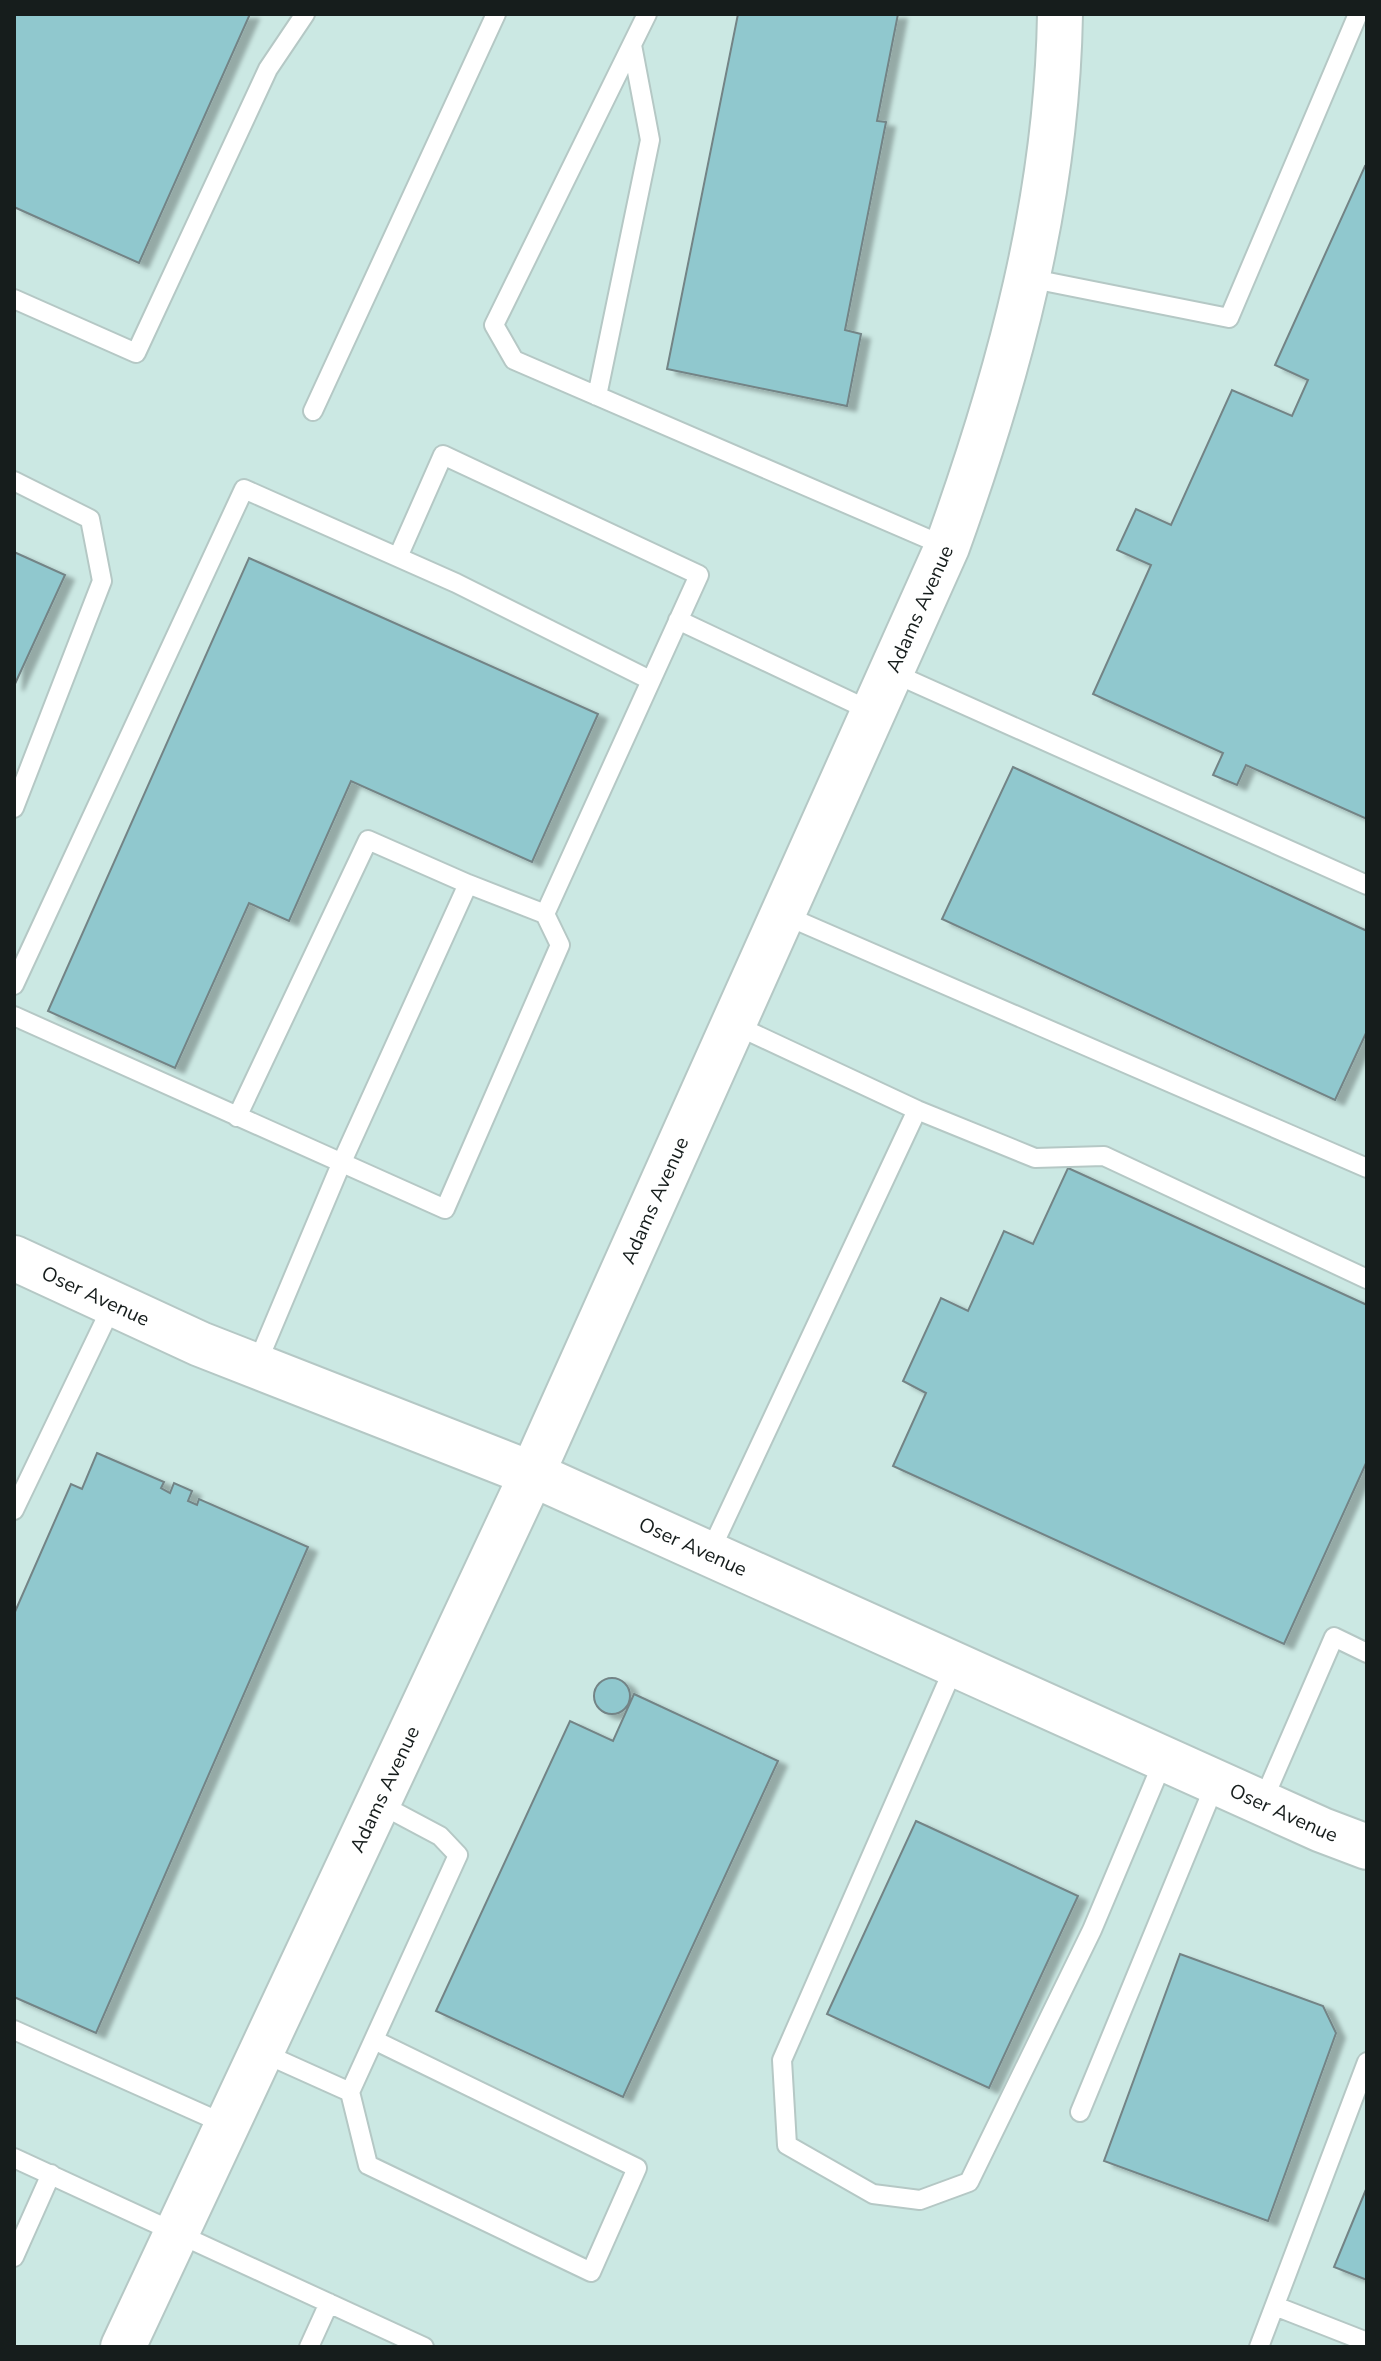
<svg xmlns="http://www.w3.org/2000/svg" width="1381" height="2361" font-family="'Nunito Sans',sans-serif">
  <defs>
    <filter id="shadow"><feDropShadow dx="9" dy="5" stdDeviation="2" flood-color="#0004"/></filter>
  </defs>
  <rect width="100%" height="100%" fill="#dff2ef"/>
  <path fill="#cbe8e3" d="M14,14H1367V2347H14Z"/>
  <path fill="#90c8ce" stroke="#738486" stroke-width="2" filter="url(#shadow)" d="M14,14H250L139,263L14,207Z
    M738,14H898L877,121L886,122L845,330L861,334L847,406L667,369Z
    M1365,166L1367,167V819L1246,765L1237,785L1213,775L1223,753L1093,694L1151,565L1117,550L1136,509L1171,525L1232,390L1292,416L1308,380L1275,365Z
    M14,552L65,575L14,686Z
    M249,558L598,714L532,862L351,781L289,921L249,903L175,1068L48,1011Z
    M1013,767L1367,931V1031L1335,1100L942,919Z
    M1068,1168L1367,1305V1461L1284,1644L893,1466L926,1393L903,1381L941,1298L968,1311L1004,1231L1033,1244Z
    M97,1453L164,1482L161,1488L170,1493L174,1483L192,1491L188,1501L197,1505L199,1499L308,1547L96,2033L14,1997V1614L71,1484L82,1489Z
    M594 1696a18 18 0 1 1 36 0a18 18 0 1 1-36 0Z
    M634,1694L778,1761L623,2097L436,2011L570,1721L613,1741Z
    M916,1821L1078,1896L989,2088L827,2014Z
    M1180,1954L1323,2006L1336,2033L1268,2221L1104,2161Z
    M1367,2187V2280L1334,2267Z"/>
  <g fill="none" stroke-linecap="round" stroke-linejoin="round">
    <defs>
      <path id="service" d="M647,14L494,325L514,360L947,547
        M1028,278L1229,318L1358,14
        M14,299L136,353L268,69L305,14
        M597,396L650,140L632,45
        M313,411L496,14
        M14,481L90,519L102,581L14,808
        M398,557L443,455L699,575L545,914
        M678,620L873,712
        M891,672L1367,885
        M782,914L1367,1168
        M14,985L244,489L456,583L650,680
        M14,1016L445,1209L560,945L545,914L468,884L341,1164L256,1366
        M917,1110L1035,1158L1104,1156L1367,1279
        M237,1117L368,840L468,884
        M14,1510L113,1304
        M709,1554L917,1110L733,1024
        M955,1665L782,2060L787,2145L873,2194L920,2200L969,2182L1092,1930L1164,1759
        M1262,1803L1334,1637L1367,1653
        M14,2030L227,2125
        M261,2052L350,2092L458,1855L440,1836L378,1803
        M350,2092L368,2165L591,2272L637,2168L374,2040
        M1080,2112L1216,1782
        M14,2158L424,2347
        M14,2257L51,2174
        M1275,2306L1367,2342
        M309,2347L329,2303
        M1259,2347L1367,2062"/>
      <g id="tertiary">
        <path id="s1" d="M14,1258L200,1344L532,1474L1322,1830L1367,1847"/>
        <path id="s2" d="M123,2347L532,1474L947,547C1009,375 1057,199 1060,14"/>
      </g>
    </defs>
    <use href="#service" stroke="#b5c8c5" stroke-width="22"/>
    <use href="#tertiary" stroke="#b5c8c5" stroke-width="48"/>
    <use href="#service" stroke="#fff" stroke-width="18"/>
    <use href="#tertiary" stroke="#fff" stroke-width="44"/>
  </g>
  <g text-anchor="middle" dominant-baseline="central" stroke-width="6" stroke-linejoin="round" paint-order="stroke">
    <g font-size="20" fill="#161d1c" stroke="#dff2ef">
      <text stroke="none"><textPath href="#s2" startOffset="1912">Adams Avenue</textPath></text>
      <text stroke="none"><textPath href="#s2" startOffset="1264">Adams Avenue</textPath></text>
      <text stroke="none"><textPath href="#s1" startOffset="90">Oser Avenue</textPath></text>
      <text stroke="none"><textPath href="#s1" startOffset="738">Oser Avenue</textPath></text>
      <text stroke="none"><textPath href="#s2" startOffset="616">Adams Avenue</textPath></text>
      <text stroke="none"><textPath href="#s1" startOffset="1386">Oser Avenue</textPath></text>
    </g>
  </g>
  <rect width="1381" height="2361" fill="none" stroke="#161d1c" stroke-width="32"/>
</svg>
